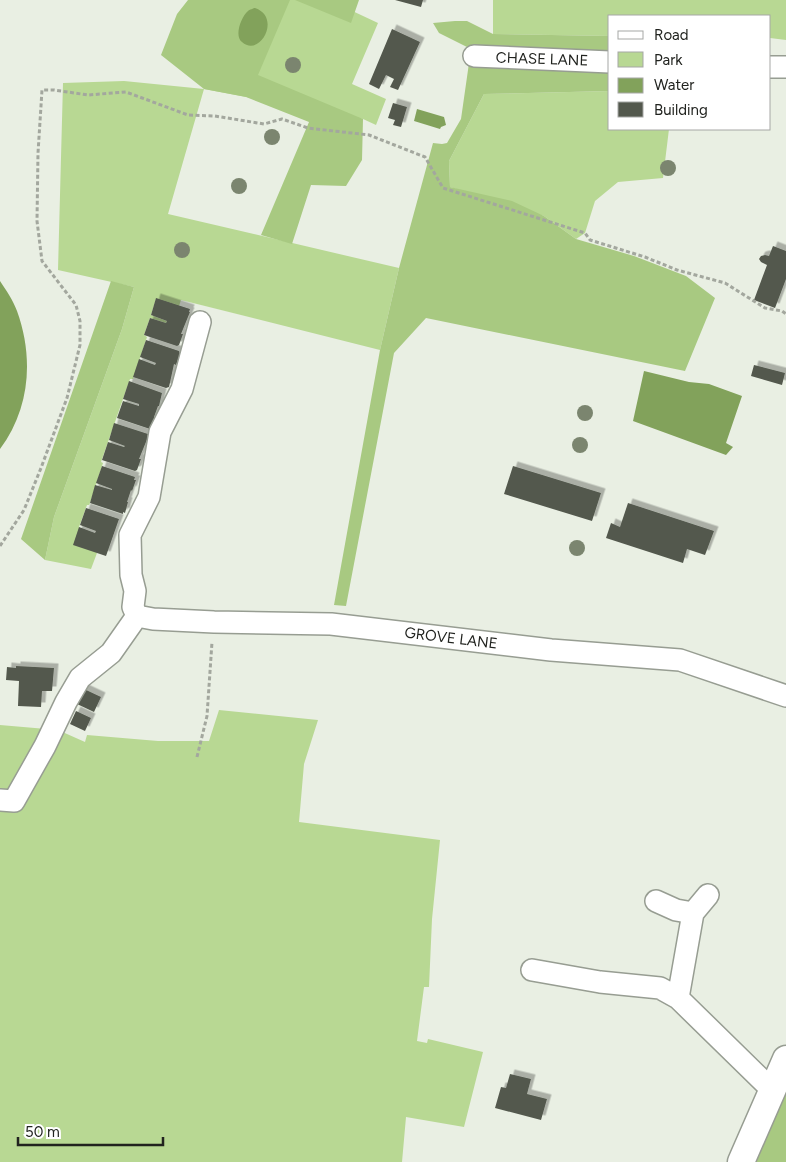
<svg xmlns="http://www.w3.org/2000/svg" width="786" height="1162" font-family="Figtree,sans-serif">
  <defs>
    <filter id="shadow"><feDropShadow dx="4.5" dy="-4.5" stdDeviation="0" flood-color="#0004"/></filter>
  </defs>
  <rect width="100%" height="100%" fill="#e9efe3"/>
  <path fill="#b8d893" d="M227,0H329L378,23L352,84L386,99L376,125L363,119L204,89L168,214L399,268L380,350L181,300L179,306L156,299L151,315L167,321L166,323L150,318L144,335L147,337L133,379H130L101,462L103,463L90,503L89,505H87L79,527L97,553L91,569L45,560L54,517L122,329L134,287L58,270L63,83L124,81L204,89Z
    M493,0H786V40L770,38V16H610V36L493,34Z
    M610,91V129H669L663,178L618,182L595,201L585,233L576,239L544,216L450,187L449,161L484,94Z
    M219,710L318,720L304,764L299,822L440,840L432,919L429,987H424L417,1041L427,1043L428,1039L483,1052L464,1127L406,1117L402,1162H0V725L58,730L85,742L87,735L158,741H209Z"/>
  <path fill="#a8c981" d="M188,0H290L258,75L363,119L362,160L346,186L311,185L292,244L261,235L309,122L246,97L204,89L161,55L177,14Z
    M295,0H359L351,23Z
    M455,21H467L493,34L610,36V54L471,49L439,33L433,23Z
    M469,63L610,68V91L484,94L449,161L450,187L512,201L544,216L576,239L634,256L686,276L715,298L685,371L426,318L394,353L346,606L334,605L380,350L399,268L433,143L442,144L447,143L461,119Z
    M111,281L134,287L122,329L54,517L45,560L21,539Z
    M786,1090V1162H756Z"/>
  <path fill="#82a25b" d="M255,8C282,17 260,58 242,42C234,36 241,17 248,11C249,10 254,8 255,8Z
    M417,109L444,117L446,125L441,127L440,129L414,121Z
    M0,281C6,290 13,300 17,311C34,358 30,409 0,449Z
    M644,371L689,382L709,384L742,396L726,443L733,447L726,455L633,421Z"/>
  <path fill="#53584d" filter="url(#shadow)" d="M395,0H423L421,7Z
    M392,29L420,42L398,90L390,87L394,79L386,75L379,89L369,84Z
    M393,103L407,107L401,127L393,125L395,120L388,118Z
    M773,246L786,251V279L775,308L754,300L767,265L761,262L759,259L761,256L765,255L769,256Z
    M156,298L190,309L189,312H190L181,334H183L179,345L177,346L144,335L150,318L166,323L167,321L151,315Z
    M146,340L179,351L180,354L176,365L174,364L169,387L166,388L133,377L139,359L155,365L156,363L140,357Z
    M754,365L785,373L782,385L751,376Z
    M129,381L162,393L159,406H158L154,417L156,418L152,428L150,429L117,418L123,401L139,406V404L123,399Z
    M114,423L148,434L147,437H148L139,459H141L137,470L135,471L102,460L108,442L124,447L125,446L109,440Z
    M102,466L135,477L134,480H136L132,491L131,490L127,502H128L125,513L123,512V514L90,503L95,485L112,490V489L96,483Z
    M513,466L601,493L592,521L504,494Z
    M628,503L714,531L705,555L687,549L683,563L606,538L611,523L620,527Z
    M86,508L119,519L106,556L73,545L79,527L95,533L96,531L80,525Z
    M16,666L54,668L52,691H42L41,707L18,706L19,681L6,680L7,667L16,668Z
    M84,689L101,697L94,712L77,704Z
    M76,711L91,718L85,731L70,724Z
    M510,1074L531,1079L527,1094L547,1099L541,1120L495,1108L501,1087L506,1088Z"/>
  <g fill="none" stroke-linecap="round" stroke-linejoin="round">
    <defs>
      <path id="minor" d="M474,56L610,62
        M770,67H786
        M200,322L182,389L160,432L149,497L130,535L131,575L135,591L133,607L137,616L153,619L214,622L331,624L551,650L680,660L786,696
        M0,800L14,801L45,746L66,702L80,678L111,653L137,616
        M656,901L676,910L693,913
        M532,970L600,982L660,988L678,998L772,1090
        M678,998L693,913L708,895"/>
      <path id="major" d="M741,1162L786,1059"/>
    </defs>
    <use href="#minor" stroke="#979d92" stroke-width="24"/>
    <use href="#major" stroke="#979d92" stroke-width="29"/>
    <path stroke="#a3a79e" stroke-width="3" stroke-dasharray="4 2.5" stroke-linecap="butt" d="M0,546L24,510L41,468L67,398L80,345V321L76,305L42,261L37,221L38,153L42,90H54L88,95L126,92L188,115L215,116L264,124L282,119L308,128L369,135L425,157L443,188L585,233L590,240L645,257L677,270L725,283L765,308L782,311L786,314
      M197,757L207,716L212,642"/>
    <use href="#minor" stroke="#fff" stroke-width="21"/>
    <use href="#major" stroke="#fff" stroke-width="26"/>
  </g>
  <g fill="#7b856f">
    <circle cx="293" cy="65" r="8"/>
    <circle cx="272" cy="137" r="8"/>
    <circle cx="668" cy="168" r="8"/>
    <circle cx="239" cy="186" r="8"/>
    <circle cx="182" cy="250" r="8"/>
    <circle cx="585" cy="413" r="8"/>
    <circle cx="580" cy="445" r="8"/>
    <circle cx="577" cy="548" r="8"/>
  </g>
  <g text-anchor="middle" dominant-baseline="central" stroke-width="5" stroke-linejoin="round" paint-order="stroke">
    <g font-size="15" fill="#21231f" stroke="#fff">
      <text transform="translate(542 59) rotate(2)">CHASE LANE</text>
      <text transform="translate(451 638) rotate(7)">GROVE LANE</text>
    </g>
  </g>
  <rect x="608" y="15" width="162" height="115" fill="#ffffff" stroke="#a6a7a5"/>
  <rect x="618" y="31" width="25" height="8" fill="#ffffff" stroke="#a6a7a5"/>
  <text x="654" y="40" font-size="15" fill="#21231f">Road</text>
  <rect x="618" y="52" width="25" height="15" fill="#b8d893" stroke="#a6a7a5"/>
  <text x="654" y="65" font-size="15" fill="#21231f">Park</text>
  <rect x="618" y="78" width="25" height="15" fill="#82a25b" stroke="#a6a7a5"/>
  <text x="654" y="90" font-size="15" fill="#21231f">Water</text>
  <rect x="618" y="102" width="25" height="15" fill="#53584d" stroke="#a6a7a5"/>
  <text x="654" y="115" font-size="15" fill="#21231f">Building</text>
  <path d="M18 1137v8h145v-8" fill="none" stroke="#21231f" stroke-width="2.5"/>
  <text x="25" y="1137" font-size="15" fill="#21231f" stroke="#ffffff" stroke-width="4" paint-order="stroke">50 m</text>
</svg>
